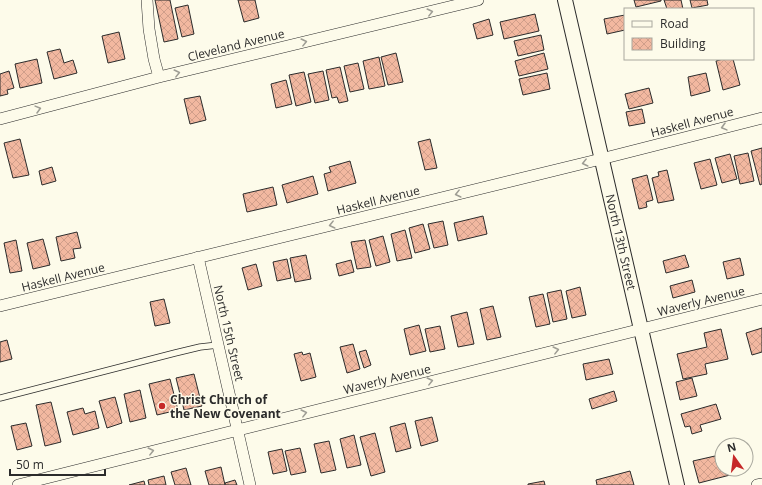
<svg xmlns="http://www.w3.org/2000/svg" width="762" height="485" font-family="'Open Sans',sans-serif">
  <defs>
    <pattern id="building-cross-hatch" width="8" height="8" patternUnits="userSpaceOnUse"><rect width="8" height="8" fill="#f2b8a0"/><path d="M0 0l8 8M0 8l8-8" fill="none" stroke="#d09e8a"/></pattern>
  </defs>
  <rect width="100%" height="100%" fill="#fdfbea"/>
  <path fill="url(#building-cross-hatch)" stroke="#2b2b2b" d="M155,0H170L178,39L164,42Z
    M238,0H255L259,18L244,22Z
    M634,0H661V1L636,7Z
    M664,0H681L683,9H667Z
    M690,0H707L708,5L692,8Z
    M188,5L194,34L182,37L175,8Z
    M535,14L539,31L504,39L500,22Z
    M625,15V30L607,34L604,19Z
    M489,19L493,35L477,39L473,24Z
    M119,32L125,59L108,63L102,36Z
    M541,35L544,50L518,56L514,41Z
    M60,49L64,63L73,60L77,73L54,79L47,52Z
    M396,53L403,82L388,85L381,57Z
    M544,53L548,69L519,76L515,61Z
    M379,57L385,86L369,89L363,61Z
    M37,59L42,83L20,88L15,64Z
    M723,59H733L740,85L723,90L716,61Z
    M358,63L364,89L350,92L344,66Z
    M340,67L348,101L339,103L337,97L332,98L326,70Z
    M9,71L14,88L7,90L8,94L0,96V74Z
    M323,71L329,100L315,103L308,74Z
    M304,72L311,102L296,106L289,75Z
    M547,73L550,89L523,95L519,79Z
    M706,73L710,91L691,96L688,77Z
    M286,80L292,104L276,108L271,84Z
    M649,88L653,103L629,109L625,94Z
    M200,96L206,120L190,124L184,99Z
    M642,109L645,123L629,126L626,112Z
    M20,139L29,175L13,178L4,143Z
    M430,139L437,168L425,170L418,142Z
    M762,148V184L760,185L751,151Z
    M748,153L754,181L740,184L734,156Z
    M730,154L737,179L722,183L715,158Z
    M710,159L717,185L701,189L694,163Z
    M350,161L356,183L328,191L324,174L331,172L329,167Z
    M52,167L56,181L42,185L39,171Z
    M667,170L674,200L658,203L652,178L659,176L658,172Z
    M647,175L653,200L646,202L647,207L639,209L632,179Z
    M313,176L318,194L287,203L282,185Z
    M273,187L277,205L247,212L243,194Z
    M483,216L487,234L458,241L454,223Z
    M443,221L448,245L434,248L428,224Z
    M423,224L430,249L415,253L409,228Z
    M405,230L412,258L397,261L391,234Z
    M77,232L81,248L73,249L75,258L61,261L56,237Z
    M383,236L390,262L376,266L369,240Z
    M43,239L50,265L33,269L27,243Z
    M16,240L22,271L10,273L4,243Z
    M365,240L371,267L357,269L351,242Z
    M306,255L311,279L295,282L290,258Z
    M685,255L689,267L666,273L663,261Z
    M740,258L744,275L727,279L723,262Z
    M287,259L291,278L277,281L273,262Z
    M351,260L354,272L339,276L336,264Z
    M256,264L262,286L248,290L242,268Z
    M692,280L695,292L673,298L670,286Z
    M580,287L586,315L572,318L566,291Z
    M561,290L567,319L553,322L547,293Z
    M543,294L550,324L536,327L529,297Z
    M164,299L170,323L155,326L150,302Z
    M493,306L501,337L487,340L480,309Z
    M467,312L474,344L458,347L451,316Z
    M419,325L426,351L410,355L404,329Z
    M440,326L445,349L430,352L425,329Z
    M762,328V352L752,355L746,333Z
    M721,329L728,359L705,364L707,374L683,379L677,354L707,347L704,333Z
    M7,340L12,359L0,362V342Z
    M353,344L360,369L347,373L340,347Z
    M366,350L371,365L364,368L359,352Z
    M302,352L303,355L310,353L316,377L301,381L294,354Z
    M609,359L613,374L586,380L583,364Z
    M194,374L202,406L184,410L176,378Z
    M692,378L697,396L680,400L676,382Z
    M170,379L178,410L157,415L149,384Z
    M140,390L146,418L130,422L124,394Z
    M614,391L617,401L592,409L589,399Z
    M115,397L122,423L107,428L99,401Z
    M51,402L61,442L45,446L36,405Z
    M716,404L721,419L700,425L702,431L692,434L690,426L685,427L681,414Z
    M83,408L85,414L95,411L99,428L73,435L67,412Z
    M432,417L438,441L421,446L415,421Z
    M26,423L32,446L17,450L11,426Z
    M405,423L411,448L396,452L390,427Z
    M375,433L385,472L371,476L360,437Z
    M354,435L361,465L347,468L340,439Z
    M329,441L336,470L321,473L314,444Z
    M300,448L306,472L291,475L285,451Z
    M282,449L287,471L273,474L268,452Z
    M715,456L717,464L722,463V469H732L734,474L699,483L693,461Z
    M221,467L225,485H209L205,471Z
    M186,468L191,485H175L171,472Z
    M630,471L634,485H597L596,480Z
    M164,476L166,485H149L148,480Z
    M235,480L237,485H226L225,483Z
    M144,481L145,485H129Z
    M544,481L545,485H528V484Z"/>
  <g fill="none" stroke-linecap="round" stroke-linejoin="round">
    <defs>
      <path id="service" d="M0,398L175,353L200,347L218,345"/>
      <path id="minor" d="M147,0L149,29L154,59L159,77
        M0,119L159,77L478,0
        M198,257L250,485
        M0,306L601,159L762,118
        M18,485L762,299
        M757,485L762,484"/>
      <path id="tertiary" d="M565,0C602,162 640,323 677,485"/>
    </defs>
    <use href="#service" stroke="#2b2b2b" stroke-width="7"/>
    <use href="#minor" stroke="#2b2b2b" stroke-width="12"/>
    <use href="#tertiary" stroke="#2b2b2b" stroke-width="16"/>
    <use href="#service" stroke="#fdfbea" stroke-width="5.5"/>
    <use href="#minor" stroke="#fdfbea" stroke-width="11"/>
    <use href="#tertiary" stroke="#fdfbea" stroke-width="14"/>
  </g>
  <defs><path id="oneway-chevron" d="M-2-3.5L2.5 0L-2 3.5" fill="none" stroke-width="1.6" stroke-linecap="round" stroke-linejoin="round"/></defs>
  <g stroke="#9e9d94">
    <use href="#oneway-chevron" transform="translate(430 12) rotate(-14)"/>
    <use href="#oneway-chevron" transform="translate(304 42) rotate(-14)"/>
    <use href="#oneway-chevron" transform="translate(177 73) rotate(-14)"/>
    <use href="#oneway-chevron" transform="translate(38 109) rotate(-15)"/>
    <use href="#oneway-chevron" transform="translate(724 127) rotate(165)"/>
    <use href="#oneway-chevron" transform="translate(585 163) rotate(166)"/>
    <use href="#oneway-chevron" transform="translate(458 194) rotate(166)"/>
    <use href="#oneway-chevron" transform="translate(332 225) rotate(166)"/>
    <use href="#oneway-chevron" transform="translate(556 350) rotate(-14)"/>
    <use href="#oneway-chevron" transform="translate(430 381) rotate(-14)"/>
    <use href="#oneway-chevron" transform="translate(304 413) rotate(-14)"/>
    <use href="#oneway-chevron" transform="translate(151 451) rotate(-14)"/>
  </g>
  <circle fill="#c62828" stroke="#fdfbea" stroke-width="1.5" cx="162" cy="406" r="4"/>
  <g text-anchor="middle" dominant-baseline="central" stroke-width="3" stroke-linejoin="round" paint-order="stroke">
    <g font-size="12" fill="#2b2b2b" stroke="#fdfbea">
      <text transform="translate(236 45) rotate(-14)">Cleveland Avenue</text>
      <text transform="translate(692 122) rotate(-15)">Haskell Avenue</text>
      <text transform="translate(378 200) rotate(-14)">Haskell Avenue</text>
      <text transform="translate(621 242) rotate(77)">North 13th Street</text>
      <text transform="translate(63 277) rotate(-14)">Haskell Avenue</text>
      <text transform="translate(701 301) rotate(-14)">Waverly Avenue</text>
      <text transform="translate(229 333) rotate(77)">North 15th Street</text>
      <text transform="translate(387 379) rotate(-14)">Waverly Avenue</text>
    </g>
    <g font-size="12" font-weight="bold" fill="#2b2b2b" stroke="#fdfbea" text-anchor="start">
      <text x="170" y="399">Christ Church of<tspan x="170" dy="14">the New Covenant</tspan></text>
    </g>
  </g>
  <rect x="624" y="8" width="130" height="52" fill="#fdfbea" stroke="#a9a89e"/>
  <rect x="632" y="21" width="20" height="6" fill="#fdfbea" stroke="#a9a89e"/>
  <text x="660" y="28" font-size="12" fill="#2b2b2b">Road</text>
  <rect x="632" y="38" width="20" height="12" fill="url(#building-cross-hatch)" stroke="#a9a89e"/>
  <text x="660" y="48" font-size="12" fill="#2b2b2b">Building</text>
  <g transform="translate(734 457) rotate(346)"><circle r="19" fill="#fdfbea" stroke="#a9a89e"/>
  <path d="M0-3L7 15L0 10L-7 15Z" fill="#c62828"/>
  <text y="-6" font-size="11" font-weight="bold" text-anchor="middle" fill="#2b2b2b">N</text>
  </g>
  <path d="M10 469v6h95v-6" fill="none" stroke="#2b2b2b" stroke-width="2"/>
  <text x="16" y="469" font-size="12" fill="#2b2b2b" stroke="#fdfbea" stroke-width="3" paint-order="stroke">50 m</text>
</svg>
